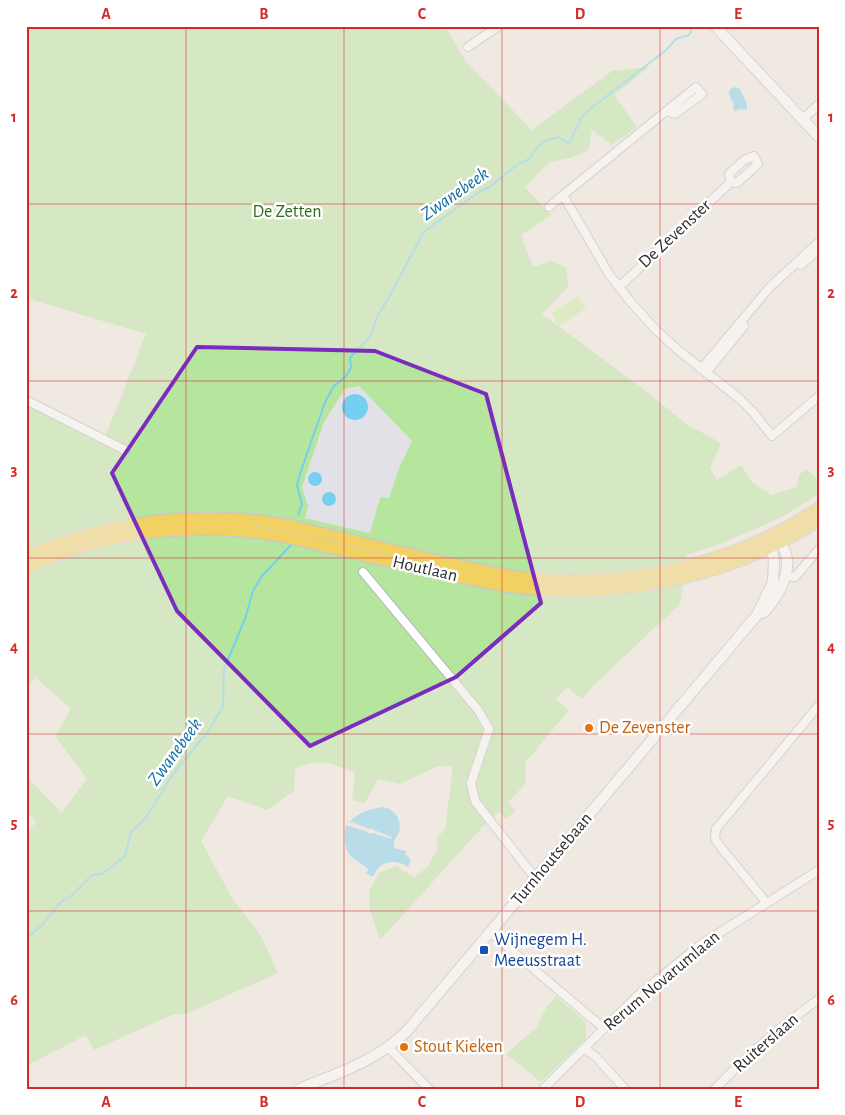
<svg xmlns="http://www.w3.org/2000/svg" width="845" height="1115" font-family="'Alegreya Sans',sans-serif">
  <rect width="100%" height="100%" fill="#efe9e1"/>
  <path fill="#e3e1e8" d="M359,386L412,441L400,466L389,498L379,497L370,533L305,518L302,487L324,422L345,389Z"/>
  <path fill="#b6e59e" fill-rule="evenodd" d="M26,26H445L466,62L532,130L612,71L649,67L614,95L637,127L612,145L592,130L588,151L570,158L549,162L525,187L551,215L521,235L533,267L550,261L566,267L568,287L542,314L646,391L686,424L721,443L710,468L717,480L741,465L753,483L772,495L797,487L799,475L806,469L819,480V494L782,517L723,543L687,555L680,604L593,686L582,699L567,687L556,699L569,710L525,763L526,783L508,802L515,811L506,819L500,811L486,823L380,940L370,910L369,891L379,873L397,866L414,878L428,866L437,850V838L445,829L453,766H438L400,784L378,779L365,803L352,800L355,773C334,764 316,757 295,769L294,791L267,810L228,796L201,841L232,898L261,936L278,973L188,1013L172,1015L94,1050L86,1035L26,1066V834L36,822L26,811V776L62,813L87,779L55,736L71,709L36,678L26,687V404L103,442L146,334L26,298ZM359,386L412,441L400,466L389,498L380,497L370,533L305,518L308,506L302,487L324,422L345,389Z
    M556,996L586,1022V1039L541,1082L506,1054L536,1028L546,1008Z"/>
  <path fill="#c9ec9a" d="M578,296L586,308L559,326L551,313Z"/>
  <path fill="#75cff0" d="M735,87L740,89C742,95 748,102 747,109L745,110L741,109L734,111L733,102C730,98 728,94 730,89Z
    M342 407a13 13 0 1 1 26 0a13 13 0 1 1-26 0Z
    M308 479a7 7 0 1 1 14 0a7 7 0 1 1-14 0Z
    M322 499a7 7 0 1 1 14 0a7 7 0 1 1-14 0Z
    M383,807C394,808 403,821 399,832C398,835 396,837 395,839C394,842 394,845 394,848L406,851L405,855L409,856V859L411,860L408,867C396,858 378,861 374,876H370V874L367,875L366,872L369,870C365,866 360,863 355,860C343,851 344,838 346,825L368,832L370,834L373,833L391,839L392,837L374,830L372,828L369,829L352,822L349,823C357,812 370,809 383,807Z"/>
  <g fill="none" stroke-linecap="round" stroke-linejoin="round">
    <path stroke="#75cff0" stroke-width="2" d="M298,515L302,504L297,485L300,474L325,402L334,386L347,375L351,367L350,358L354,353L370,337L377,317L388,299L421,237L425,231L479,192L491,186L517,165L529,159L542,142L559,137L564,141L569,143L582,117L590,109L665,51L676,39L689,35L691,32V26
      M26,936L32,934L45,922L60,903L71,896L92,875L102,874L125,856L131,832L145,819L173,774L209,730L223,706L224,669L245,619L253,591L262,576L291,545"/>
    <defs>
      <path id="street" d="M468,47L499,26
        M668,111L675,114L702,94L696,87L563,195L609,274L630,301L656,330L678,350L740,399L753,412L772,436L819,396
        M802,120L819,104
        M549,207L563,195
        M801,265L819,249
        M619,287L731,182L737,183L758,164L754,156L744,160L729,174L731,182
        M701,369L770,287L819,242
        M706,373L744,326
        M26,400L125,450
        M363,572L478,710L489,729L471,783L475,801L535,878
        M785,576L795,577L819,549
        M766,902L723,850L715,839L716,829L819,705
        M491,933L594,1020L604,1028
        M389,1048L429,1089
        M584,1048L596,1057L625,1089
        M543,1089L636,997L700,945L819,870
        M715,1089C747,1055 781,1026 819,999"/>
      <path id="secondary" d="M715,26L819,137
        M763,613C776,600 789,578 787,559C786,551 781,543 777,536
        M299,1089C338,1073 376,1061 406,1032L757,615L773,582L774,559L769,540"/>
      <path id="primary" d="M26,556C109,520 203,509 291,526C336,537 380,547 425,558C461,566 499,576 536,579C634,586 737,563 819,508
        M26,568C108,529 204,520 292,538C337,549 383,560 428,570C463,578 498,586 533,589C629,598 738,574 819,520"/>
    </defs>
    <use href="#street" stroke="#b4b7c1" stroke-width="10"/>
    <use href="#secondary" stroke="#b4b7c1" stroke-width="12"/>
    <use href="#primary" stroke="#c9c9c9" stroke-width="14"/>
    <use href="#street" stroke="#fff" stroke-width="8"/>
    <use href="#secondary" stroke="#fff" stroke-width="10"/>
    <use href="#primary" stroke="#f2d163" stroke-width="11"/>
  </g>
  <path d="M0 0H845V1115H0ZM197,347L375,351L486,394L541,603L456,677L310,746L177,611L112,473Z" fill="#efe9e1" fill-opacity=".55" fill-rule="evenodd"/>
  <path fill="none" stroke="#7b2cbf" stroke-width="4" stroke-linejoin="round" d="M197,347L375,351L486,394L541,603L456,677L310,746L177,611L112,473Z"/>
  <path fill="none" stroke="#d62828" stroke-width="1" stroke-opacity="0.55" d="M186,26V1089M344,26V1089M502,26V1089M660,26V1089M26,204H819M26,381H819M26,558H819M26,734H819M26,911H819"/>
  <g fill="#e8710a" stroke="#fff" stroke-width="2">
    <circle cx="589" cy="728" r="5"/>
    <circle cx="404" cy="1047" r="5"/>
  </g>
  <rect fill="#1a4fb4" stroke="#fff" stroke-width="2" x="479" y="945" width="10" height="10" rx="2.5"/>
  <g text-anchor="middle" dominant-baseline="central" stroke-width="5" stroke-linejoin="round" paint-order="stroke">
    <g font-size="18" fill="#2c6e1b" stroke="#fff">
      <text x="287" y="212">De Zetten</text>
    </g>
    <g font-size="18" fill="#2e2e2e" stroke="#fff">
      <text transform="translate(675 234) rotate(-43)">De Zevenster</text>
      <text transform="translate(425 569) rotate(13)">Houtlaan</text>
      <text transform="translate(552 859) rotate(-50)">Turnhoutsebaan</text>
      <text transform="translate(662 981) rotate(-40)">Rerum Novarumlaan</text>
      <text transform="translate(766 1043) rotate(-41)">Ruiterslaan</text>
    </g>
    <g font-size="18" fill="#c56008" stroke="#fff" text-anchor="start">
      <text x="599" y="728">De Zevenster</text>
      <text x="414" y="1047">Stout Kieken</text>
    </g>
    <g font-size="18" fill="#164399" stroke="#fff" text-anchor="start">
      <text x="494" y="940">Wijnegem H.<tspan x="494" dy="21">Meeusstraat</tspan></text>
    </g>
    <g font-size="19" font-style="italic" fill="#0d6fa3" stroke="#fff">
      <text transform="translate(455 194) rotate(-35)">Zwanebeek</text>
      <text transform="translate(175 752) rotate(-54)">Zwanebeek</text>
    </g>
  </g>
  <rect width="845" height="1115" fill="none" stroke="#ffffff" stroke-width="55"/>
  <rect x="28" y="28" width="790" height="1060" fill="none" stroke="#d62828" stroke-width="2"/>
  <g font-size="16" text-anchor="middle" font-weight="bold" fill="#d62828">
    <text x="106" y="19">A</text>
    <text x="264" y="19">B</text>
    <text x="422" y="19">C</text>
    <text x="580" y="19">D</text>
    <text x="738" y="19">E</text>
    <text x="14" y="122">1</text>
    <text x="831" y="122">1</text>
    <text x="14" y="298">2</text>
    <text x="831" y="298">2</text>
    <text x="14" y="475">3</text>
    <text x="831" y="475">3</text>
    <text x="14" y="652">4</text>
    <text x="831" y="652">4</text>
    <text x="14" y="828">5</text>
    <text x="831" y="828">5</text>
    <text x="14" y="1005">6</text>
    <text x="831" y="1005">6</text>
    <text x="106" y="1107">A</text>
    <text x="264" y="1107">B</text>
    <text x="422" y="1107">C</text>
    <text x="580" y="1107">D</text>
    <text x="738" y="1107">E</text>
  </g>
</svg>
